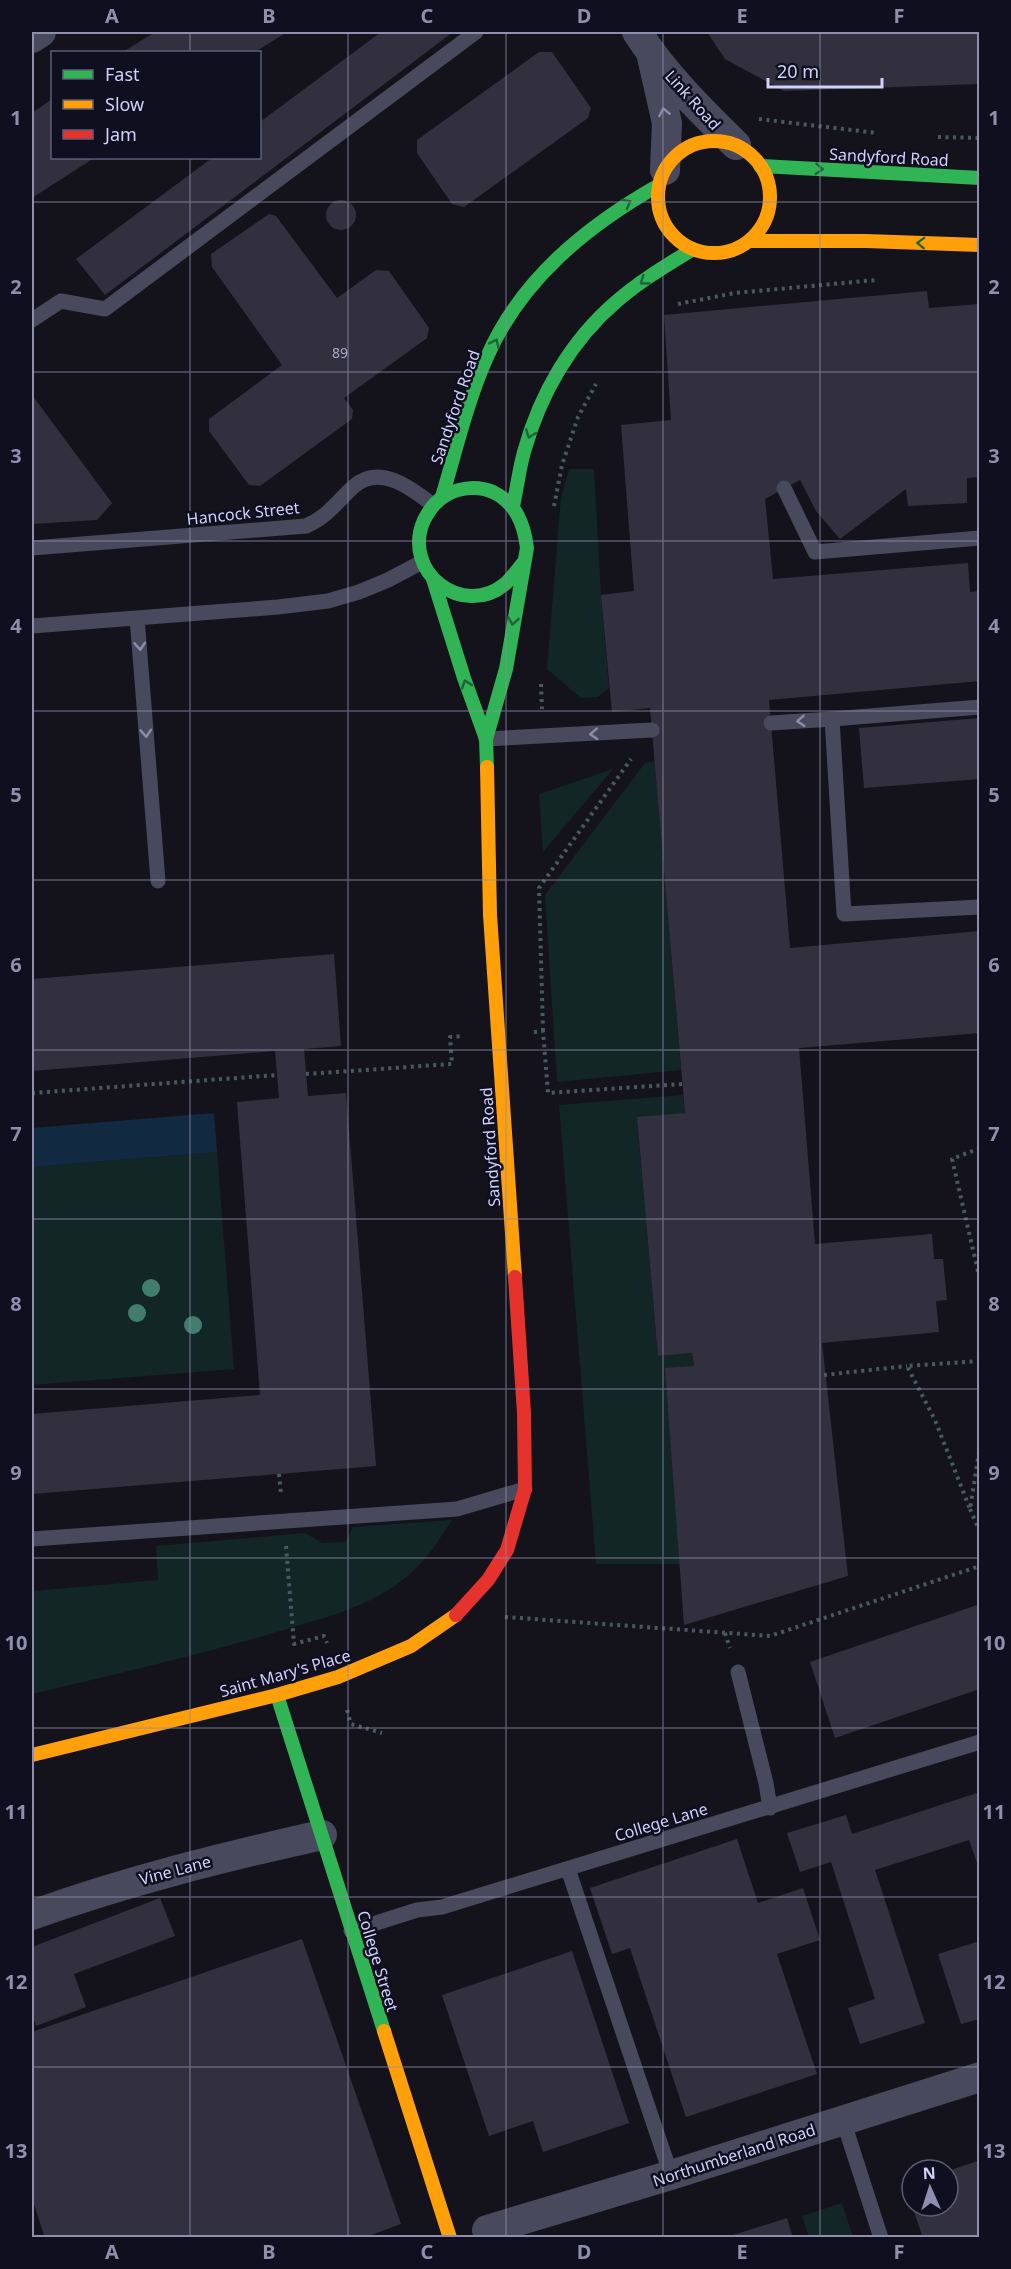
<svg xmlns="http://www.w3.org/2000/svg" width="1011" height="2269" font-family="'Noto Sans',sans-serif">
  <rect width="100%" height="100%" fill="#14131c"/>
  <path fill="#122625" d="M569,469H594L601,595L609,688L598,697L581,698L547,669L561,497Z
    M655,761L681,1070L557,1082L545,895L645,763Z
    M613,769L543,852L539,794Z
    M683,1095L685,1113L637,1118L658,1356L692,1353L694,1366L684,1564H596L559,1105Z
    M217,1152L234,1369L32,1385V1167Z
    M452,1520C437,1543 423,1566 400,1582C368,1607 326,1617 287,1629C203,1654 117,1674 32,1694V1591L158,1580L156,1546L305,1533L322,1543L345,1542L353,1527Z
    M842,2203L853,2237H809L802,2216Z"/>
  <path fill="#122a41" d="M214,1113L217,1152L32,1167V1128Z"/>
  <path fill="#32303e" d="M155,32H287L255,52H123Z
    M381,32H453L105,295L76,259L212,158H260V122Z
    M707,32H980V84L784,91L725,59Z
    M539,52H552L591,108L588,118L464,207L452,204L417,153V140Z
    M52,99V158H94L32,198V113Z
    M326 215a15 15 0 1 1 30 0a15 15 0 1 1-30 0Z
    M269,214L276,216L337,298L376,270L389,271L429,328L427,338L344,398L353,410L352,419L260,486L249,485L209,431V419L282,365L212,267L211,254Z
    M927,291L929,308L980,304V477L967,478V503L908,506L906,489L840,539L816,511L800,480L765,499L773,579L968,563L970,592L980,591V681L769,700L790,948L980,931V1033L799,1048L815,1244L932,1234L934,1259H943L947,1300L936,1301L939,1332L822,1343L848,1576L684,1625L665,1368L694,1366L692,1353L658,1356L637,1117L685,1113L650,708L612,712L601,595L634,591L621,425L671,420L664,315Z
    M32,395L112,503L97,520L32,524Z
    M980,718V779L864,788L859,728Z
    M334,954L341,1046L304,1049L308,1096L346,1093L376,1466L32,1494V1414L260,1395L237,1102L279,1098L275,1051L32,1071V979Z
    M980,1604V1689L835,1738L810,1662Z
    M980,1792V1871L969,1840L875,1870L925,2023L860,2044L848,2008L875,1999L831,1862L800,1872L787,1833L846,1815L852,1834Z
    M737,1839L758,1903L803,1888L820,1940L777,1954L817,2074L686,2117L630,1948L612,1954L590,1888Z
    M160,1898L175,1936L74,1974L86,2007L36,2026L32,2013V1947Z
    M302,1939L401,2224L363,2238H45L32,2198V2032Z
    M980,1941V2019L961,2024L938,1954Z
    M572,1951L629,2123L543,2152L533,2121L489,2136L442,1995Z
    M980,2160V2238H923L912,2206H948V2171Z
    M787,2218L793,2238H727V2237Z"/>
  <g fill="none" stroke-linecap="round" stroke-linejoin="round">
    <path stroke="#4a5862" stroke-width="4" stroke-dasharray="3 4.5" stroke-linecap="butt" d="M759,119L877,133
      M938,137L980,138
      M678,304L735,293L876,280
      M554,506L562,465L578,417L596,384
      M541,684L542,709
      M543,1031L539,888L631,759
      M534,1032L543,1031L548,1093L682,1084
      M306,1074L452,1064L450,1037L464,1036
      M32,1093L277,1075
      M980,1148L952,1159L980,1280
      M980,1361L907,1366L935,1420L970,1509L980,1446
      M824,1375L907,1366
      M279,1474L281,1494
      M970,1509L980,1532
      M286,1546L294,1644L324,1636L327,1643
      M505,1617L770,1636L980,1566
      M725,1633L730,1648
      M347,1710L351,1724L382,1733"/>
    <path stroke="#48495c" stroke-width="15" d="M32,320L61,301L105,309L476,32
      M784,488L815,552L980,538
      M32,548L306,526C327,517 337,502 353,487C379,463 411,488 433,505
      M137,618L158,881
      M32,626L278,607L328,601L359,592L388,580L422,562
      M980,707L832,719L844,914L980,907
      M771,723L832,719
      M486,739L652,730
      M32,1539L457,1509L525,1489
      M738,1672L766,1783L770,1808
      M568,1869L671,2175
      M351,1931L417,1910L442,1907L980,1742
      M843,2120L881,2238"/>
    <path stroke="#48495c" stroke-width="30" d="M637,32C664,74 700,110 736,145
      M32,38L41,32
      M652,57L667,123L665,170
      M32,1915C127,1881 223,1857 322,1835
      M487,2230L671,2175L980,2077"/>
    <path stroke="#30b455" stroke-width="14" d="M760,166L980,178
      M442,497C456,450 467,402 487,357C521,279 587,226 659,185
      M513,506C517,488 519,470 524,452C540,394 571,340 617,301C640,281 667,265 693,249
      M433,579L464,678L486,739
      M487,767L486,739L506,669L527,548C524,524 516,503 493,492C479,486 462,487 448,494C436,500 430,509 424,520C401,572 463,619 505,584C512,578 517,570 523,563
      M277,1695L384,2031"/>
    <path stroke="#ff9f0a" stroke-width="14" d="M658 197a56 56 0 1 1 112 0a56 56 0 1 1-112 0Z
      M750,241H866L980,245
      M487,767L490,915L515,1277
      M32,1755L277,1695L338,1677L411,1646L456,1615
      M384,2031L450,2238"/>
    <path stroke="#e5322d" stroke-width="14" d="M456,1615L488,1580L507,1550L525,1489L524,1413L515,1277"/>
  </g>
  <g fill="#407e6b">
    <circle cx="151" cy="1288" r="9"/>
    <circle cx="137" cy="1313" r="9"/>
    <circle cx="193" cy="1325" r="9"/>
  </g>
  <defs><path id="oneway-chevron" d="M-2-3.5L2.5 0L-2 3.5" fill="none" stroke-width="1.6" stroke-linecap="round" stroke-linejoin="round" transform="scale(1.5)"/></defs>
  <g stroke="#8c8dac">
    <use href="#oneway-chevron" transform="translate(664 112) rotate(-102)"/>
    <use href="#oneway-chevron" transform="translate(140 646) rotate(86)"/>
    <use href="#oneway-chevron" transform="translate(801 721) rotate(176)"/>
    <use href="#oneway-chevron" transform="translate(146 733) rotate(86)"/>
    <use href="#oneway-chevron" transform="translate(594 734) rotate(177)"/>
  </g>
  <g stroke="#20623a">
    <use href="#oneway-chevron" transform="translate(819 169) rotate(4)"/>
    <use href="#oneway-chevron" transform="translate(627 203) rotate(-29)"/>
    <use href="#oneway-chevron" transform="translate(921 243) rotate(-178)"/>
    <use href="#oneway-chevron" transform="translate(644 281) rotate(144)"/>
    <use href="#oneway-chevron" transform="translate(495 343) rotate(-65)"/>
    <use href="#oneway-chevron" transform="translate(530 434) rotate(111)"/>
    <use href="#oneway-chevron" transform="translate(513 621) rotate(99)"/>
    <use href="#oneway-chevron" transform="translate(466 684) rotate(-109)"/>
  </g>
  <path fill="none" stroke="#8f8ead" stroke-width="1.5" stroke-opacity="0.55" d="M190,32V52M348,32V2238M506,32V2238M663,32V2238M820,32V2238M190,158V2238M32,202H980M32,372H980M32,541H980M32,711H980M32,880H980M32,1050H980M32,1219H980M32,1389H980M32,1558H980M32,1728H980M32,1897H980M32,2067H980"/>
  <g text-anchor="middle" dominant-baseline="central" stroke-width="5" stroke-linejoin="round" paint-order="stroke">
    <g font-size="14" fill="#a9a9cc">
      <text x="340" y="352">89</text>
    </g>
    <g font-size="16" fill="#d1d1fb" stroke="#100f20">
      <text transform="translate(693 100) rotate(48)">Link Road</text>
      <text transform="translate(889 157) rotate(3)">Sandyford Road</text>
      <text transform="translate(455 407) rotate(-71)">Sandyford Road</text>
      <text transform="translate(243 513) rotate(-6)">Hancock Street</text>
      <text transform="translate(490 1147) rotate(-94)">Sandyford Road</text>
      <text transform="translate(285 1673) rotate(-16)">Saint Mary's Place</text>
      <text transform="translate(661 1822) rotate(-17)">College Lane</text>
      <text transform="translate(175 1870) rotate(-15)">Vine Lane</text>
      <text transform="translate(378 1961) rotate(73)">College Street</text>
      <text transform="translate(734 2155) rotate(-18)">Northumberland Road</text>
    </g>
  </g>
  <rect width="1011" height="2269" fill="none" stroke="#100f20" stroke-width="66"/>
  <rect x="51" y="51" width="210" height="108" fill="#100f20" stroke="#5d5d78" stroke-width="1.5"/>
  <rect x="63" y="70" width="30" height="9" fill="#30b455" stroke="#5d5d78" stroke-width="1.5"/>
  <text x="105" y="81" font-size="18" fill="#d1d1fb">Fast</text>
  <rect x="63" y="100" width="30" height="9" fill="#ff9f0a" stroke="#5d5d78" stroke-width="1.5"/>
  <text x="105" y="111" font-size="18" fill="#d1d1fb">Slow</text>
  <rect x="63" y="130" width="30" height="9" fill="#e5322d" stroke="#5d5d78" stroke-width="1.5"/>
  <text x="105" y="141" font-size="18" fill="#d1d1fb">Jam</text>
  <g transform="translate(930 2188) rotate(357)"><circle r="28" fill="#100f20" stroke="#5d5d78" stroke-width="1.5"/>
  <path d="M0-4.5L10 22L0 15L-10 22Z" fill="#8f8ead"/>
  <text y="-9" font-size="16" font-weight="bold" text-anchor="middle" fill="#d1d1fb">N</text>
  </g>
  <path d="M768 78v9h114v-9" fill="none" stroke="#d1d1fb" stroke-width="3"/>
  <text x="777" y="78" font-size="18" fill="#d1d1fb" stroke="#100f20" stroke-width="4.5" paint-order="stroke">20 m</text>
  <rect x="33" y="33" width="945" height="2203" fill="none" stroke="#8f8ead" stroke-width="2"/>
  <g font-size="20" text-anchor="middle" font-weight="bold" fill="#8f8ead">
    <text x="112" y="23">A</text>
    <text x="269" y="23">B</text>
    <text x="427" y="23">C</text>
    <text x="584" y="23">D</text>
    <text x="742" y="23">E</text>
    <text x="899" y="23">F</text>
    <text x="16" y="125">1</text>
    <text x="994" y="125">1</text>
    <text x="16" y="294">2</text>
    <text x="994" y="294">2</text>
    <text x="16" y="463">3</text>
    <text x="994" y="463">3</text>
    <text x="16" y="633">4</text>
    <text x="994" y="633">4</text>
    <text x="16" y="802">5</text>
    <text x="994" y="802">5</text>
    <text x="16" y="972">6</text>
    <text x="994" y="972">6</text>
    <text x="16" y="1141">7</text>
    <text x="994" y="1141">7</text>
    <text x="16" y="1311">8</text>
    <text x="994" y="1311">8</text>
    <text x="16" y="1480">9</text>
    <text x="994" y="1480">9</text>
    <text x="16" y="1650">10</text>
    <text x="994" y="1650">10</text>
    <text x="16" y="1819">11</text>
    <text x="994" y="1819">11</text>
    <text x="16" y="1989">12</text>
    <text x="994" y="1989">12</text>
    <text x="16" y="2158">13</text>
    <text x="994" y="2158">13</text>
    <text x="112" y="2259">A</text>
    <text x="269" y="2259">B</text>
    <text x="427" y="2259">C</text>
    <text x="584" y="2259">D</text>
    <text x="742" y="2259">E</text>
    <text x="899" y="2259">F</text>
  </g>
</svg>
